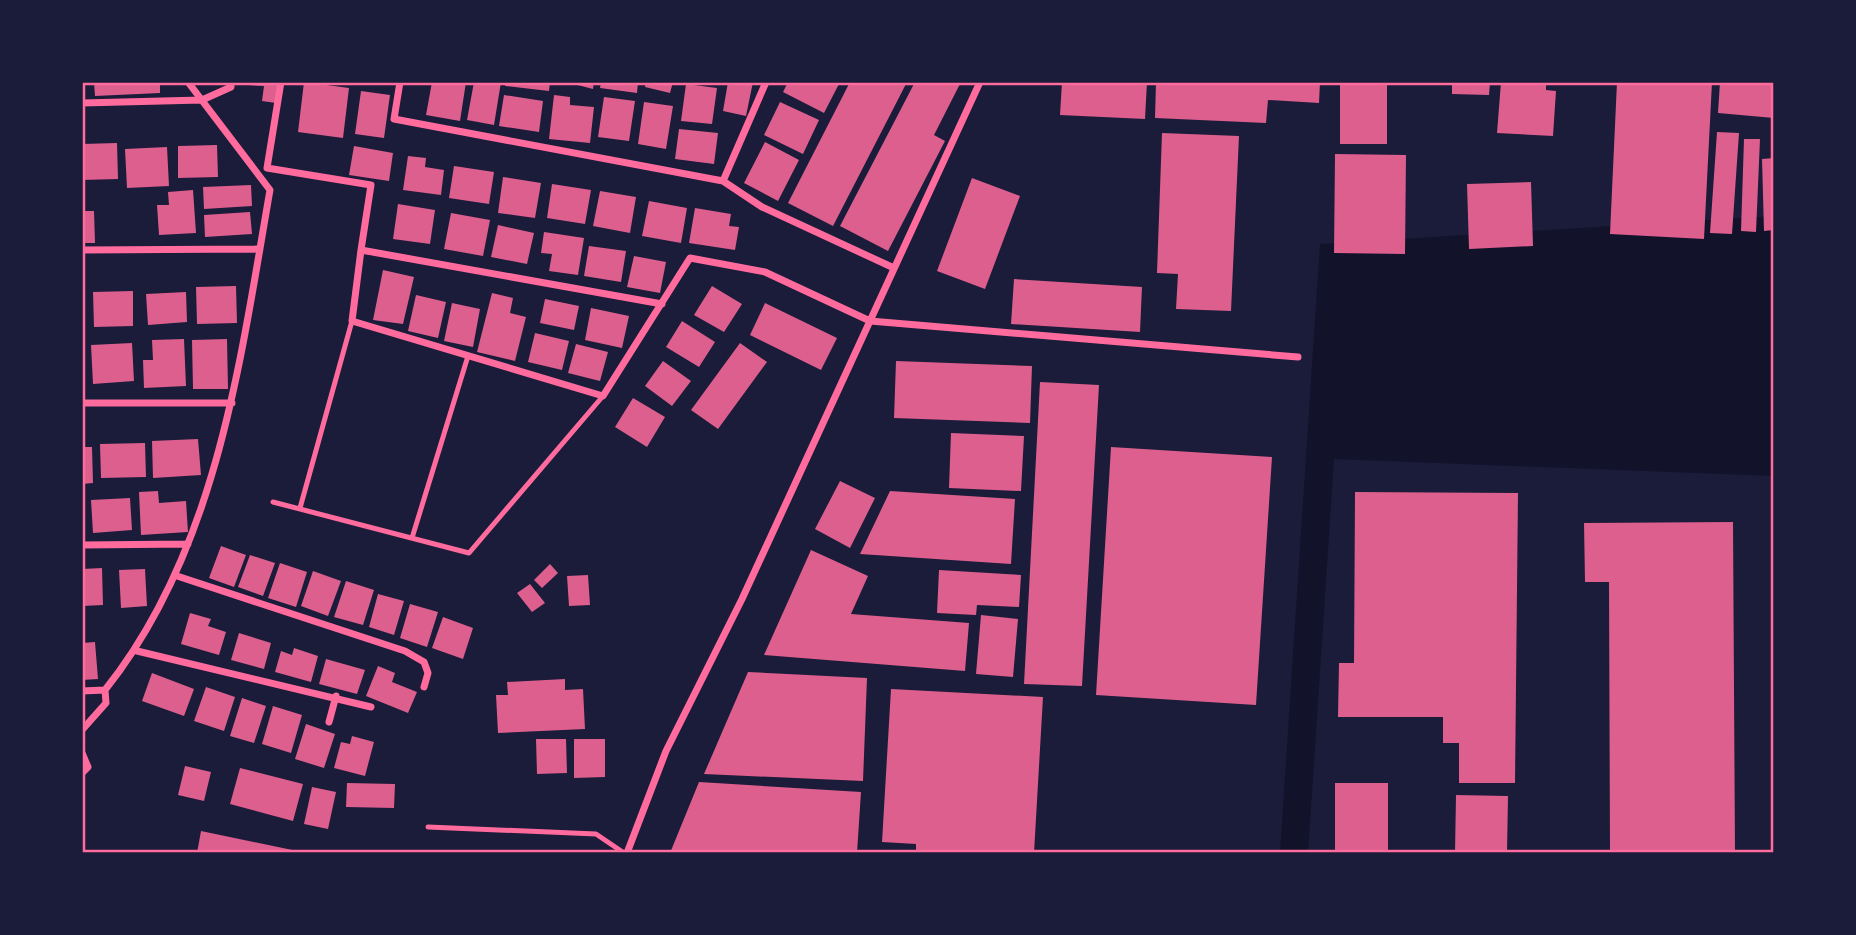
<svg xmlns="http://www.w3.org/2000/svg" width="1856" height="935" font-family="Roboto,sans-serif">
  <rect width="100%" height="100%" fill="#1b1b3a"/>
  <path fill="#12122b" d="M1774,216V476L1334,459L1308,853H1280L1320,244Z"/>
  <path fill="#dd5f8e" d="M94,82H160V93L95,96Z
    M249,82H278L276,103L262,101L264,86L248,85Z
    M304,82L349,88L343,138L298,132Z
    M432,82H466L460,121L426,115Z
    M474,82H501L494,125L467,120Z
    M506,82H550L549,91L505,86Z
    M566,82H594L593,89Z
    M601,82H638L637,93L600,88Z
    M646,82H673L670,93L645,87Z
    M728,82H753L746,116L723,111Z
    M788,82H840L824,113L783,92Z
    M850,82H907L833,226L788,203Z
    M915,82H961L934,135L945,141L888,251L840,226Z
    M1062,82H1147L1145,119L1060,115Z
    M1156,82H1320L1319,103L1268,100L1266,123L1155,118Z
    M1340,82H1387V144H1340Z
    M1452,82H1490L1489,95L1452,94Z
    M1501,82H1546V90L1556,91L1553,136L1497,133Z
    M1617,82H1712L1704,239L1610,234Z
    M1720,82H1774V118L1718,113Z
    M686,84L717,88L712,124L681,121Z
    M361,91L390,95L384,138L355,134Z
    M504,95L543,101L539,132L499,126Z
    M554,95L570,97V105L594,107L590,143L549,139Z
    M604,97L635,101L629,141L598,137Z
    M644,102L673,106L666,149L638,144Z
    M780,102L819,120L803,154L764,135Z
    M679,129L718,133L714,164L675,159Z
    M1717,132L1739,133L1732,234L1710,233Z
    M1162,133L1239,136L1231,311L1176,309L1178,274L1157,273Z
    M1744,139H1760L1756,232L1741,231Z
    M765,142L799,160L778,201L744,183Z
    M117,143L118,179L82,180V144Z
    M217,145L218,177L178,178V146Z
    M354,146L393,153L389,181L349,175Z
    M167,147L169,186L127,188L125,149Z
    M1335,154L1406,155L1405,254L1334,253Z
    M408,156L426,158L425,167L444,170L441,195L403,190Z
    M1774,158V230L1764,231L1762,159Z
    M454,166L494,172L489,204L449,198Z
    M503,177L541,183L535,218L498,213Z
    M972,178L1020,196L985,289L937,271Z
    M1531,182L1533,246L1469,249L1467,184Z
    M552,184L591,190L585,224L547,218Z
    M251,185L252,206L204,209L203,187Z
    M193,190L196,233L159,235L157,205H169L168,192Z
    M600,191L636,197L630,233L593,226Z
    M649,201L687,208L681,243L642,236Z
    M398,204L435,210L430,244L393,239Z
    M695,208L731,214L729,226L739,227L735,250L689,243Z
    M82,211H94L95,243H82Z
    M250,212L252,234L205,237L204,215Z
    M451,213L490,220L483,256L444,249Z
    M498,225L534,233L527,264L491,257Z
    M544,232L584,238L578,275L549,271L552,254L541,253Z
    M589,246L626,251L621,282L584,276Z
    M634,256L666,262L660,293L627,287Z
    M383,270L414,277L403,324L373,320Z
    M1014,279L1142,287L1140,332L1011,324Z
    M236,286L237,323L197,324L196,287Z
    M712,286L742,304L724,332L694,315Z
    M133,291V326L94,327L93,292Z
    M186,292L187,322L148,325L146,294Z
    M492,293L513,298L510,313L526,317L515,361L477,352Z
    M416,295L446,302L438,338L408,331Z
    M545,299L579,306L574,330L540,323Z
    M452,303L480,309L473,347L444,341Z
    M765,303L837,338L821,370L750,335Z
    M591,308L629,316L622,348L585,340Z
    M682,321L715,342L699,367L666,347Z
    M535,333L569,341L562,370L528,362Z
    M184,339L186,386L144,388L143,360H153L152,340Z
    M227,339L228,389H193L192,340Z
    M132,343L134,381L93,384L91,345Z
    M740,343L767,362L718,429L691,410Z
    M576,344L608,352L600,381L568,373Z
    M663,361L691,381L672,406L645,386Z
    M896,361L1032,366L1030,423L894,418Z
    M1040,382L1099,385L1082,686L1024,684Z
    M633,398L665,417L647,447L615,427Z
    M951,433L1024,436L1021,491L949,488Z
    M198,439L201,475L153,478L152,441Z
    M145,443L146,477L101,478L100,444Z
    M82,447H92L93,483L82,484Z
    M1111,447L1272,457L1256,705L1096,695Z
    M840,481L875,498L850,548L815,529Z
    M158,491L159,503L186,501L188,532L141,535L139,492Z
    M890,491L1015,499L1011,564L860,554Z
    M1355,492L1518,493L1515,783H1459V743H1443V717H1338L1339,663H1354Z
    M130,498L132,530L93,533L91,500Z
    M1733,522L1735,853H1610L1609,582H1585L1584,523Z
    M221,546L246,555L234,587L209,578Z
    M811,550L868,576L851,614L969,623L965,671L764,655Z
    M250,555L275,563L263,596L238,587Z
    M280,563L307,572L296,607L268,598Z
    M550,564L558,573L542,588L534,580Z
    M102,568L103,605L82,606V569Z
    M145,569L147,606L121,608L119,570Z
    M939,570L1021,575L1019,607L977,605L976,615L937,613Z
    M313,571L341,581L328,616L301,606Z
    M588,575L590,605L569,606L567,576Z
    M346,581L374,590L363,625L334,617Z
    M530,584L545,603L532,612L517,593Z
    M378,594L404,601L394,635L369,627Z
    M410,604L438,612L427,647L400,638Z
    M190,613L211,619L208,626L226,632L219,655L181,644Z
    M981,615L1018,619L1013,677L976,674Z
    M443,617L473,628L463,659L432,648Z
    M239,633L271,643L264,669L231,660Z
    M95,642L98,679L82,680V643Z
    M294,648L318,656L311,682L275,672L281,651L292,655Z
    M326,659L365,670L357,694L319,684Z
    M378,666L395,673L392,682L417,692L408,713L366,696Z
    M748,672L867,678L863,781L704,774Z
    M152,673L194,689L184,716L142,701Z
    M565,679V690L583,689L585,729L498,733L496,695H508L507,682Z
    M206,687L235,697L224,731L194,721Z
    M891,689L1043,697L1034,853H916V844L882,842Z
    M242,698L266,706L254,743L230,736Z
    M273,706L302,715L291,753L262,744Z
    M306,724L335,734L324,768L295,759Z
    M352,736L374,742L365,776L334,768L341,742L350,744Z
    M536,739H566L567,773L537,774Z
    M574,739H605V777L574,778Z
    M185,766L211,772L204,801L178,795Z
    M240,768L303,784L293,821L230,804Z
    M699,782L861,792L857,853H670Z
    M347,783L395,784L394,808L346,807Z
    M1335,783H1388V853H1335Z
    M312,787L336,792L328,829L304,824Z
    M1456,795L1508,796L1507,853H1455Z
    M201,831L302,852V853H197Z"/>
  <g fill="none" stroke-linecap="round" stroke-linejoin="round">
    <path stroke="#ff6b9d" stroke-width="5" d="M273,502L469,553L603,396
      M300,508L352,321
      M412,538L468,356
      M428,827L596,834L624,853"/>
    <path stroke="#ff6b9d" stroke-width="7" d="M281,82L267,168L371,185L361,250L662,304
      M400,82L394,119L723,181L762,207L894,268
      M82,103L202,100L231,87V82
      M723,181L766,82
      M82,250L260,249
      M361,250L352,321L603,396L690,258L765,272L870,321L1298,357
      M82,403H232
      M82,545L188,544
      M177,576L405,651L424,662L428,673L424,687
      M137,651L371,707
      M82,691L105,690C217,550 240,362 270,190L188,82
      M329,722L336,696
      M82,730L106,703L105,690
      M82,753L88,767L82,773
      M627,853L666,751L742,599L980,82"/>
  </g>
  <rect width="1856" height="935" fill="none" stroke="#1b1b3a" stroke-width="168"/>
  <rect x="84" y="84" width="1688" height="767" fill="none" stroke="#ff6b9d" stroke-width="2.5"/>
</svg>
